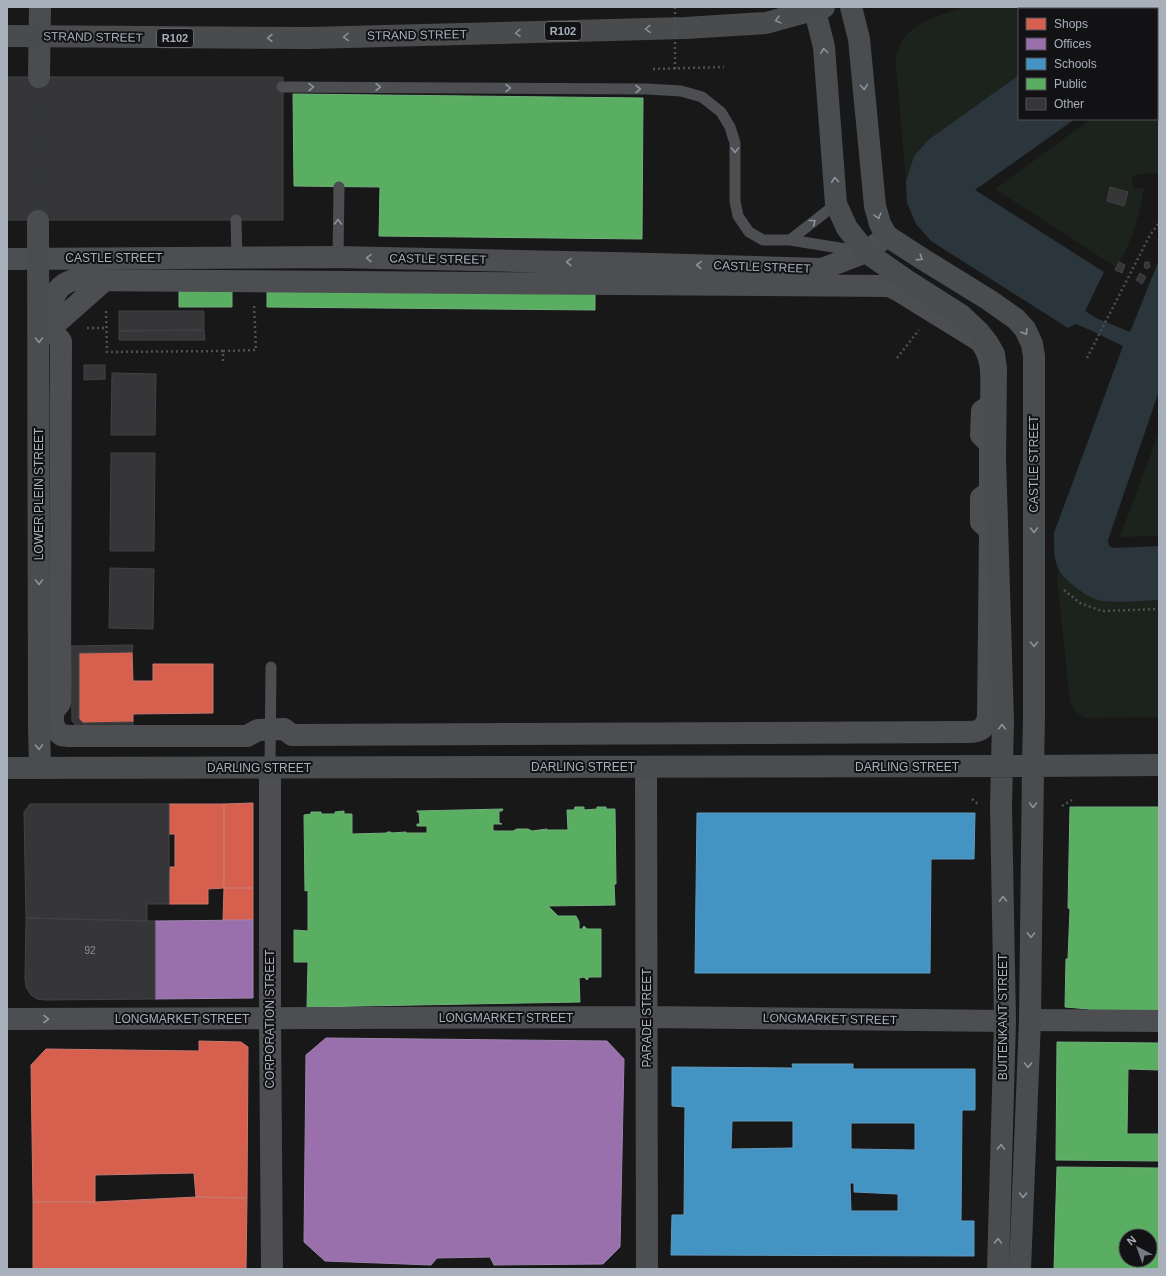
<svg xmlns="http://www.w3.org/2000/svg" width="1166" height="1276" font-family="Arial,sans-serif">
  <rect width="100%" height="100%" fill="#181819"/>
  <path fill="#1b231c" d="M965,7H1159V173H1148L1132,176L1133,189L1144,188C1139,216 1132,244 1116,267L995,189L1091,119H1157V9H1019V75L928,140L914,156L906,181L896,67C896,61 896,54 899,48C909,21 940,16 965,7Z
    M1159,431V536L1120,537Z
    M1059,570C1067,579 1075,590 1086,595C1108,606 1136,601 1159,600V717L1084,718L1076,712L1070,703L1057,577Z"/>
  <path fill="#2a363c" d="M1019,75V119H1075L975,190L1104,272L1085,311L1096,318L1130,332L1159,260V391L1108,540L1109,546L1114,548L1159,546V600C1141,601 1121,603 1103,601C1089,600 1066,582 1059,570C1053,559 1054,545 1054,533L1123,346L1090,330L1076,324L1068,328L931,241L916,224L907,203L906,181L914,156L928,140Z"/>
  <path fill="#d6604d" stroke="#c8786e" d="M132,652L133,681H153V664H213V713L133,714V722L83,723L79,719V653Z
    M253,803V888H224V804Z
    M169,804H224V888L208,889V904H169L170,867H175V834H169Z
    M224,888H253V920H223Z
    M199,1041L241,1042L248,1047L247,1198L196,1197L194,1173L95,1175V1202H33L31,1065L46,1049L199,1051Z
    M196,1197L247,1198L246,1269H33V1202H95Z"/>
  <path fill="#9970ab" stroke="#9e83b0" d="M253,920V998L155,999V921Z
    M326,1038L607,1041L624,1059L620,1247L603,1264L494,1265L490,1257L437,1258L431,1265L325,1261L304,1242L306,1055Z"/>
  <path fill="#4393c3" stroke="#619cc1" fill-rule="evenodd" d="M697,813H975L974,859H931L930,973H695Z
    M792,1064H853V1069H975V1110H962L961,1221H974V1256L671,1255L672,1215H684L685,1107L672,1106V1067L793,1068ZM732,1121H793V1148L731,1149ZM851,1123H915V1150L851,1149ZM850,1183H854V1192L898,1194V1211H851Z"/>
  <path fill="#5aae61" stroke="#71af7c" fill-rule="evenodd" d="M293,94L643,98L642,239L379,236L380,187L294,186Z
    M179,290H232V307H179Z
    M267,290L595,293V310L267,307Z
    M575,807H584V810L597,809V807H606V809H615L616,884H614L615,905L548,906L558,916H576L579,922V929H582L584,926L587,929H601V977H589L587,980L584,977L579,978L580,1002L307,1007L308,962H294V930L308,931V890L305,891L304,815L311,814V812H321V814H335V812L344,811V814H352V834L387,833V832H391V833L406,832V833H427V826H417V824H420L419,812H417V811L503,809L502,811H499V823L502,824H493V831H513L517,829H528L532,831L547,829V830H568L567,810H574Z
    M1070,807H1159V1012H1089V1009L1065,1007L1066,959H1068L1070,909L1068,908Z
    M1057,1042L1159,1043V1070L1128,1069L1127,1134H1159V1161L1056,1160Z
    M1057,1167L1159,1168V1269H1054ZM1126,1236H1150V1260H1126Z"/>
  <path fill="#363638" stroke="#414245" d="M7,77H283V220H7Z
    M1110,187L1128,192L1124,206L1107,201Z
    M1119,262L1125,265L1122,273L1115,270Z
    M1145,262H1149L1150,267L1147,269L1144,267Z
    M1140,273L1146,277L1142,284L1136,280Z
    M119,311H204V330L119,331Z
    M204,330L205,340H119V331Z
    M84,365H105V379L84,380Z
    M112,373L156,374L155,435H111Z
    M111,453H155L154,551H110Z
    M110,568L154,569L153,629L109,628Z
    M133,645L132,652L79,653V719L83,723L133,722V730H80L72,721L71,646Z
    M30,804H169V904H147V921L26,918L24,812Z
    M26,918L155,921V999L45,1000L37,999L31,995L26,987L25,979Z"/>
  <g fill="none" stroke-linecap="round" stroke-linejoin="round">
    <path stroke="#353639" stroke-width="22" stroke-dasharray="22 11" stroke-linecap="butt" d="M38,221L39,77"/>
    <path stroke="#4e5053" stroke-width="2.5" stroke-dasharray="2 3" stroke-linecap="butt" d="M653,69L724,67
      M106,311L107,352L223,351V364
      M87,328H106
      M223,351L256,350L254,304
      M897,358L919,330
      M1087,358L1150,235L1159,223
      M1064,590L1080,603L1102,611L1159,609
      M972,799L978,804
      M1062,806L1072,800"/>
    <path stroke="#4c4e52" stroke-width="11" d="M282,87L647,89L681,91L702,97L721,112L730,127L735,143V201L738,216L749,232L763,240H790L858,251
      M236,220L237,258
      M790,240L836,204
      M338,257L339,187
      M270,768L271,667"/>
    <path stroke="#4c4e52" stroke-width="22" d="M7,259L338,257L655,264L822,269L866,252L887,236
      M74,280L889,286L899,291L980,341C995,359 991,383 991,405L982,411L981,435L990,444V491L981,498V522L990,530L988,717C985,729 980,732 968,732L292,735L284,729L258,730L247,736H69L61,735L56,730L53,723V712L60,703L61,341L53,332C51,310 48,287 74,280Z
      M52,327L105,280
      M646,767L647,1269
      M270,768V1019L272,1269
      M7,1019L647,1017L1005,1021
      M1030,1020L1159,1021"/>
    <path stroke="#4a4d4f" stroke-width="22" d="M814,7L824,47L836,204L847,228L866,252L906,280L961,315L979,332L987,342L994,354L996,369L995,459L1003,721L1001,807L1005,1021L998,1269
      M851,7L859,39L875,206L880,224L887,236L921,258L989,300L1016,319L1025,329L1032,344L1034,356V718L1033,766L1030,1020L1020,1269
      M39,77L40,7
      M38,221L39,725L40,768
      M7,768L1033,766L1159,765"/>
    <path stroke="#4a4b4d" stroke-width="22" d="M7,36L309,38L685,28L766,23L824,7"/>
    <path stroke="#4e5053" stroke-width="2.5" stroke-dasharray="2 3" stroke-linecap="butt" d="M675,7V69"/>
  </g>
  <defs><path id="oneway-chevron" d="M-2-3.5L2.5 0L-2 3.5" fill="none" stroke-width="1.6" stroke-linecap="round" stroke-linejoin="round"/></defs>
  <g stroke="#878d94">
    <use href="#oneway-chevron" transform="translate(778 20) rotate(165)"/>
    <use href="#oneway-chevron" transform="translate(648 29) rotate(178)"/>
    <use href="#oneway-chevron" transform="translate(518 33) rotate(179)"/>
    <use href="#oneway-chevron" transform="translate(346 37) rotate(179)"/>
    <use href="#oneway-chevron" transform="translate(270 38) rotate(-180)"/>
  </g>
  <g stroke="#8c929b">
    <use href="#oneway-chevron" transform="translate(824 51) rotate(-97)"/>
    <use href="#oneway-chevron" transform="translate(864 87) rotate(85)"/>
    <use href="#oneway-chevron" transform="translate(835 180) rotate(-94)"/>
    <use href="#oneway-chevron" transform="translate(878 216) rotate(73)"/>
    <use href="#oneway-chevron" transform="translate(920 258) rotate(32)"/>
    <use href="#oneway-chevron" transform="translate(1025 332) rotate(59)"/>
    <use href="#oneway-chevron" transform="translate(39 340) rotate(90)"/>
    <use href="#oneway-chevron" transform="translate(1034 530) rotate(90)"/>
    <use href="#oneway-chevron" transform="translate(39 582) rotate(90)"/>
    <use href="#oneway-chevron" transform="translate(1034 644) rotate(90)"/>
    <use href="#oneway-chevron" transform="translate(1002 727) rotate(-89)"/>
    <use href="#oneway-chevron" transform="translate(39 747) rotate(88)"/>
    <use href="#oneway-chevron" transform="translate(1033 805) rotate(90)"/>
    <use href="#oneway-chevron" transform="translate(1003 899) rotate(-91)"/>
    <use href="#oneway-chevron" transform="translate(1031 935) rotate(91)"/>
    <use href="#oneway-chevron" transform="translate(1028 1065) rotate(92)"/>
    <use href="#oneway-chevron" transform="translate(1001 1147) rotate(-88)"/>
    <use href="#oneway-chevron" transform="translate(1023 1195) rotate(92)"/>
    <use href="#oneway-chevron" transform="translate(998 1241) rotate(-88)"/>
  </g>
  <g stroke="#8c939c">
    <use href="#oneway-chevron" transform="translate(311 87) rotate(-1)"/>
    <use href="#oneway-chevron" transform="translate(378 87)"/>
    <use href="#oneway-chevron" transform="translate(508 88)"/>
    <use href="#oneway-chevron" transform="translate(638 89)"/>
    <use href="#oneway-chevron" transform="translate(735 150) rotate(90)"/>
    <use href="#oneway-chevron" transform="translate(338 222) rotate(-89)"/>
    <use href="#oneway-chevron" transform="translate(813 222) rotate(-38)"/>
    <use href="#oneway-chevron" transform="translate(369 258) rotate(-179)"/>
    <use href="#oneway-chevron" transform="translate(569 262) rotate(-179)"/>
    <use href="#oneway-chevron" transform="translate(699 265) rotate(-178)"/>
    <use href="#oneway-chevron" transform="translate(46 1019)"/>
  </g>
  <g text-anchor="middle" dominant-baseline="central" stroke-width="4" stroke-linejoin="round" paint-order="stroke">
    <g font-size="10" fill="#8c929a">
      <text x="90" y="950">92</text>
    </g>
    <g fill="#121215" stroke="#7b8189" stroke-width="1">
      <rect x="545" y="22" width="36" height="18" rx="3"/>
      <rect x="157" y="29" width="36" height="18" rx="3"/>
    </g>
    <g font-size="11" font-weight="bold" fill="#a8b0bb">
      <text x="563" y="31">R102</text>
      <text x="175" y="38">R102</text>
    </g>
    <g font-size="12" fill="#a8b0bb" stroke="#121215">
      <text transform="translate(417 35) rotate(-1)">STRAND STREET</text>
      <text transform="translate(93 37) rotate(1)">STRAND STREET</text>
      <text x="114" y="258">CASTLE STREET</text>
      <text transform="translate(438 259) rotate(1)">CASTLE STREET</text>
      <text transform="translate(762 267) rotate(2)">CASTLE STREET</text>
      <text transform="translate(1034 464) rotate(-90)">CASTLE STREET</text>
      <text transform="translate(39 494) rotate(-90)">LOWER PLEIN STREET</text>
      <text x="583" y="767">DARLING STREET</text>
      <text x="907" y="767">DARLING STREET</text>
      <text x="259" y="768">DARLING STREET</text>
      <text transform="translate(1003 1017) rotate(-90)">BUITENKANT STREET</text>
      <text x="506" y="1018">LONGMARKET STREET</text>
      <text transform="translate(647 1018) rotate(-90)">PARADE STREET</text>
      <text x="182" y="1019">LONGMARKET STREET</text>
      <text transform="translate(270 1019) rotate(-90)">CORPORATION STREET</text>
      <text transform="translate(830 1019) rotate(1)">LONGMARKET STREET</text>
    </g>
  </g>
  <rect width="1166" height="1276" fill="none" stroke="#a8b0bb" stroke-width="16"/>
  <rect x="1018" y="8" width="140" height="112" fill="#121215" stroke="#4e5157"/>
  <rect x="1026" y="18" width="20" height="12" fill="#d6604d" stroke="#4e5157"/>
  <text x="1054" y="28" font-size="12" fill="#a8b0bb">Shops</text>
  <rect x="1026" y="38" width="20" height="12" fill="#9970ab" stroke="#4e5157"/>
  <text x="1054" y="48" font-size="12" fill="#a8b0bb">Offices</text>
  <rect x="1026" y="58" width="20" height="12" fill="#4393c3" stroke="#4e5157"/>
  <text x="1054" y="68" font-size="12" fill="#a8b0bb">Schools</text>
  <rect x="1026" y="78" width="20" height="12" fill="#5aae61" stroke="#4e5157"/>
  <text x="1054" y="88" font-size="12" fill="#a8b0bb">Public</text>
  <rect x="1026" y="98" width="20" height="12" fill="#363638" stroke="#4e5157"/>
  <text x="1054" y="108" font-size="12" fill="#a8b0bb">Other</text>
  <g transform="translate(1138 1248) rotate(319)"><circle r="19" fill="#121215" stroke="#4e5157"/>
  <path d="M0-3L7 15L0 10L-7 15Z" fill="#767b82"/>
  <text y="-6" font-size="11" font-weight="bold" text-anchor="middle" fill="#a8b0bb">N</text>
  </g>
</svg>
